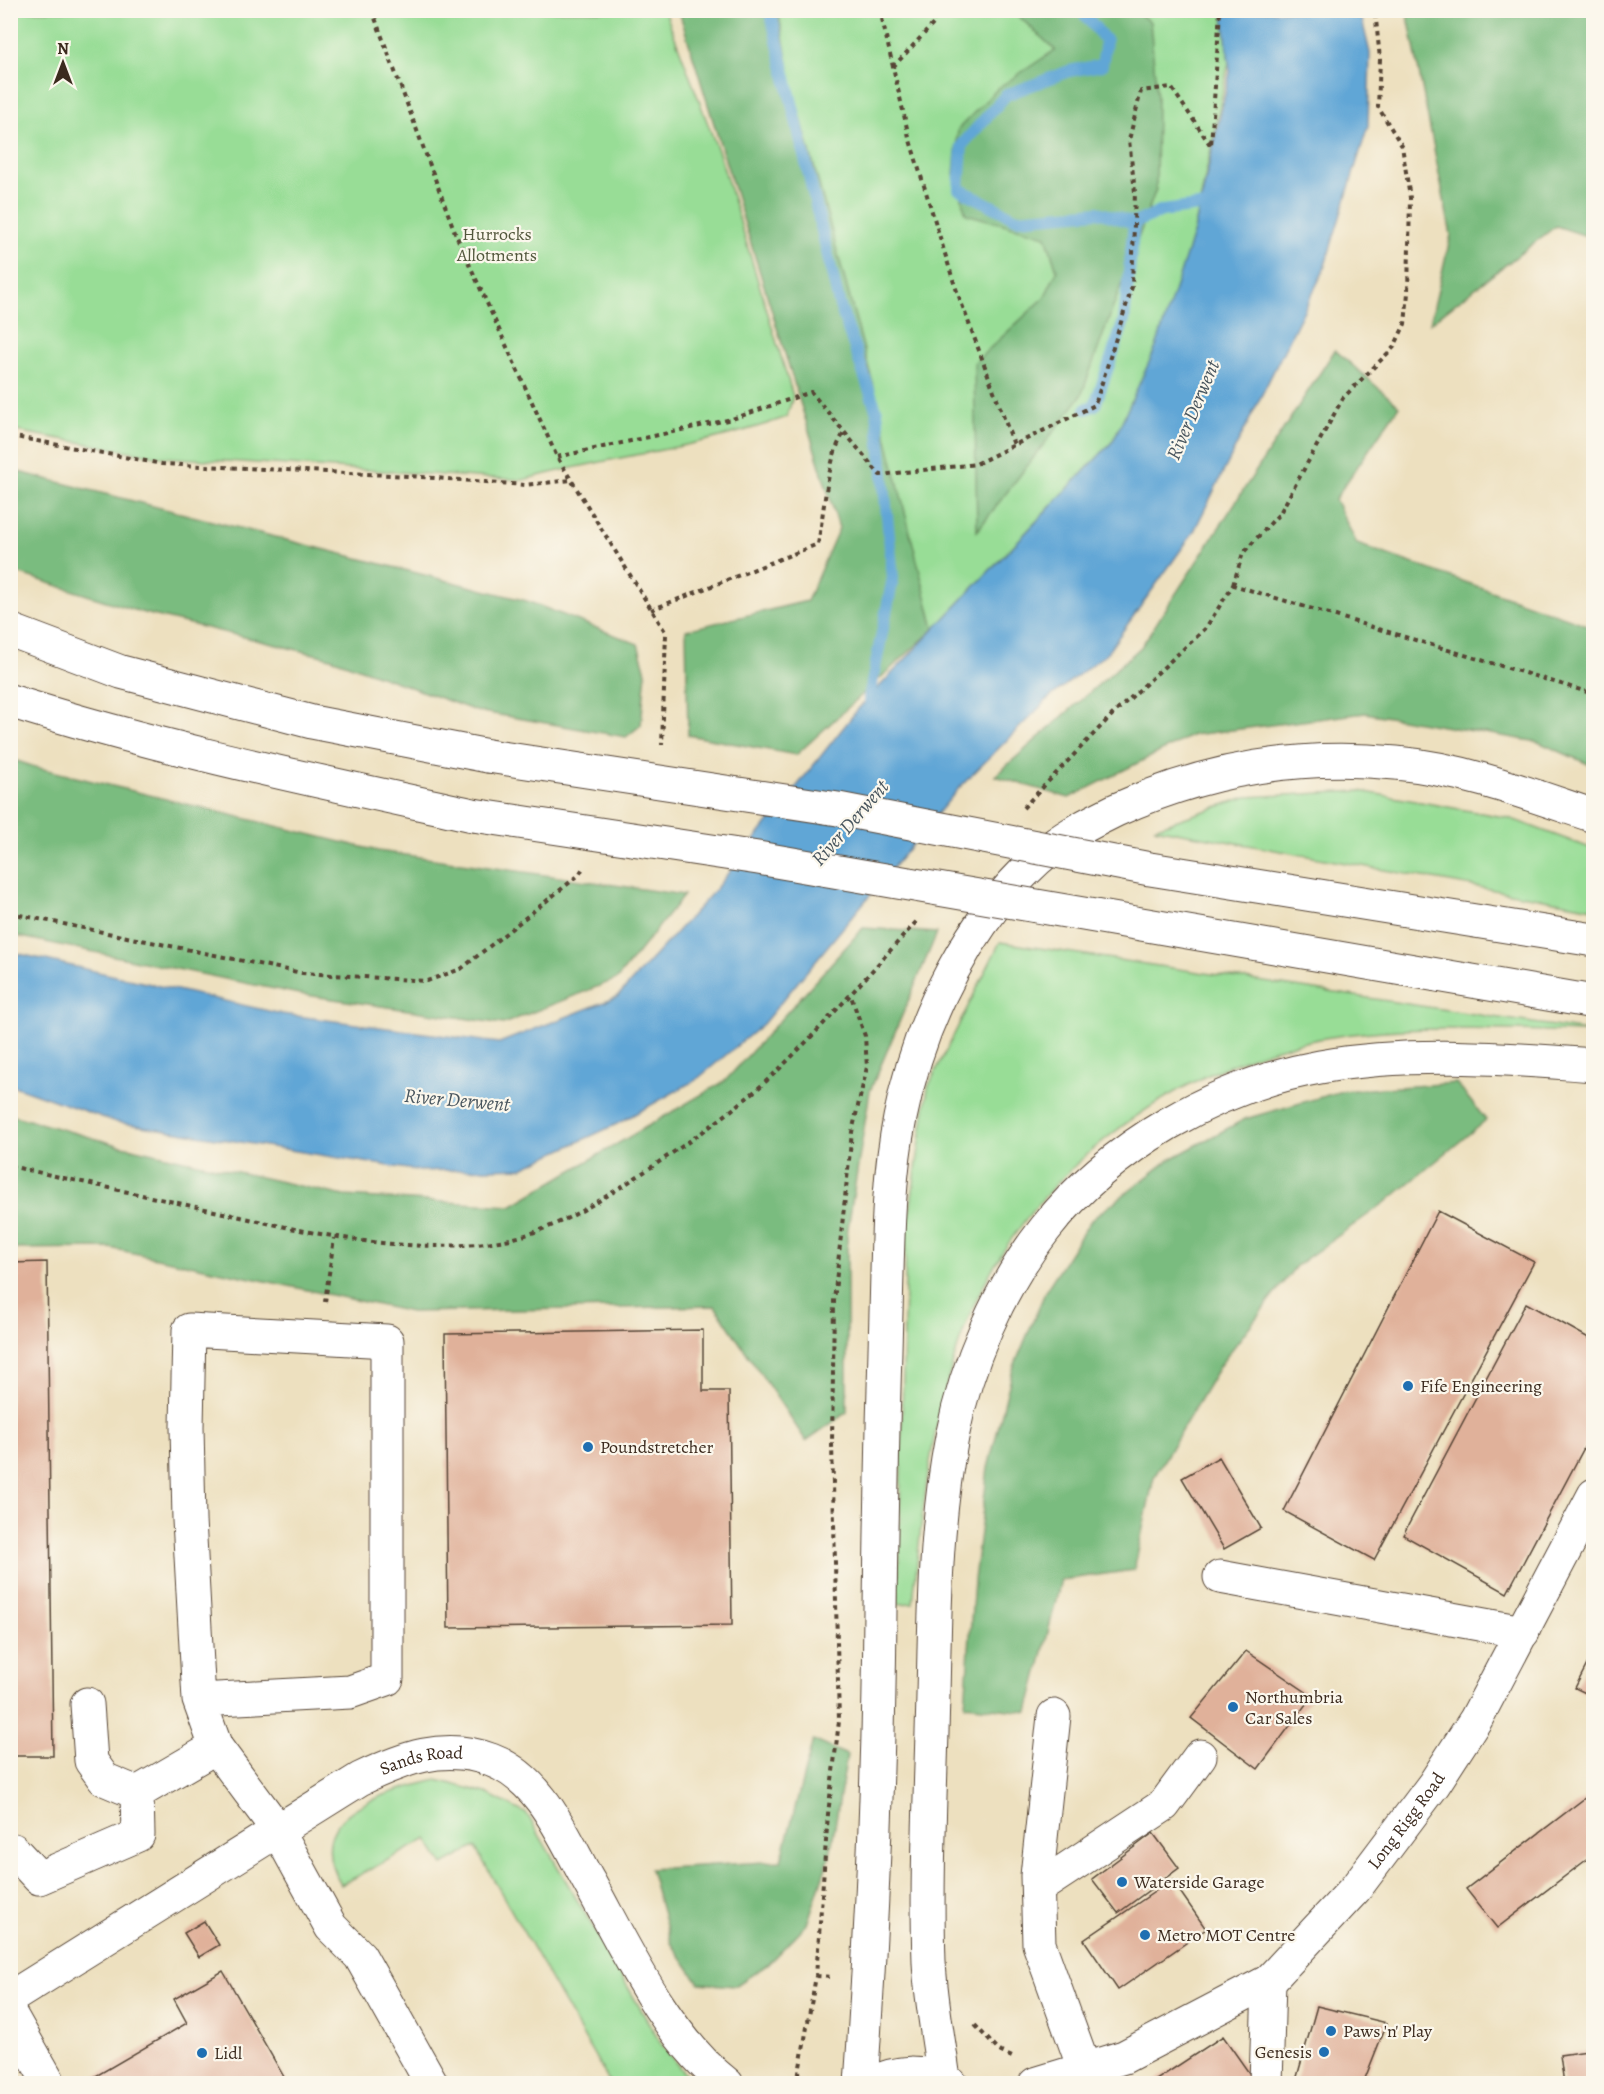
<svg xmlns="http://www.w3.org/2000/svg" width="1604" height="2094" font-family="Alegreya,serif">
  <rect width="100%" height="100%" fill="#fbf7ec"/>
  <filter id="ink" filterUnits="userSpaceOnUse"><feTurbulence type="fractalNoise" baseFrequency=".0167" numOctaves="2"/><feDisplacementMap in="SourceGraphic" scale="12" xChannelSelector="R" yChannelSelector="G"/><feConvolveMatrix kernelMatrix="1 2 1 2 8 2 1 2 1" color-interpolation-filters="sRGB"/></filter>
  <filter id="wash" filterUnits="userSpaceOnUse"><feTurbulence type="fractalNoise" baseFrequency=".008" numOctaves="4" result="noise"/><feDisplacementMap in="SourceGraphic" scale="24" xChannelSelector="R" yChannelSelector="G"/><feGaussianBlur stdDeviation="1.35" result="paint"/><feColorMatrix in="noise" values="0 0 0 0 0 0 0 0 0 0 0 0 0 0 0 0 0 1.4 0 .05"/><feComposite in="paint" operator="in"/></filter>
  <g filter="url(#wash)">
    <rect width="100%" height="100%" fill="#ede0bf"/>
    <path fill="#98dd96" stroke="#6a845a" stroke-width="1.5" d="M10,11H665L719,153L793,396L787,417C702,448 610,456 523,480L161,457L11,430Z
      M778,11H1223L1229,62L1194,231L1161,340L1113,441L934,629L792,85Z
      M1360,791L1509,818L1593,849V908L1154,828L1246,797Z
      M1000,942L1593,1032C1502,1031 1404,1022 1314,1040C1166,1069 1021,1181 966,1324C932,1413 922,1508 913,1603L898,1604L906,1238L928,1087Z
      M437,1780L486,1793L527,1814L661,2044L692,2083H610L475,1847L443,1865L427,1839L341,1885C298,1813 384,1793 437,1780Z"/>
    <path fill="#7abc7f" stroke="#5a734e" stroke-width="1.5" d="M679,11H778L792,85L874,387L934,629L796,755L688,735L686,630L807,601L839,528Z
      M1013,11H1135L1150,22L1157,98L1156,189L1081,396L977,531L974,363L1044,298L1057,271L1046,236L966,214L954,174L958,129L998,88L1055,50Z
      M1407,11H1593V238L1556,226L1430,323L1451,235Z
      M1335,350L1399,406L1335,499L1357,544L1593,627V766L1538,742L1365,713L1193,735L1069,798L995,776L1141,647Z
      M11,470L527,601L638,644L646,672L641,725L626,737L476,711L331,658L144,613L11,571Z
      M11,759L35,767L378,851L684,895L617,979L503,1024L299,994L11,935Z
      M863,928L937,933L870,1091L847,1234V1412L806,1441L715,1306L411,1312L110,1248L11,1249V1115L118,1145L344,1196L511,1206L725,1081Z
      M1456,1083L1486,1120L1390,1199L1296,1266L1220,1365L1154,1477L1134,1570L1061,1580L1028,1712L965,1705L974,1580L988,1468L1013,1369L1046,1290L1091,1220L1169,1160L1245,1119L1342,1091Z
      M813,1740L847,1755L830,1855L807,1924L767,1965L735,1986L699,1983L671,1943L650,1869L781,1861Z"/>
    <path fill="#60a6d6" stroke="#4e687a" stroke-width="1.5" d="M1223,11H1360L1370,53L1368,126L1323,272L1193,533L1107,653L1050,697L959,788L763,1024L696,1080L617,1124L522,1168L420,1171L116,1122L11,1085V952L282,1014L499,1043L617,997L714,891L858,709L1113,441L1156,347L1194,231L1230,72Z"/>
    <g fill="none" stroke-linecap="round" stroke-linejoin="round">
      <path stroke="#60a6d6" stroke-width="12" d="M770,10L839,303L877,412L893,578L869,698
        M1081,10L1106,41L1102,65L1069,71L1006,95L962,145L959,189L1017,219L1098,212L1134,223
        M1086,409L1095,405L1124,321L1134,223L1162,211L1199,206"/>
    </g>
    <g id="blocks">
      <path fill="#e0b19a" d="M1438,1211L1534,1262L1374,1560L1284,1511Z
        M47,1262L53,1756H10V1263Z
        M1526,1303L1594,1341V1429L1507,1593L1403,1535Z
        M703,1330V1391H729L732,1625L448,1628L445,1334Z
        M1219,1457L1261,1528L1224,1549L1182,1478Z
        M1246,1651L1312,1696L1258,1769L1191,1718Z
        M1594,1651V1697L1575,1688Z
        M1594,1791V1854L1497,1928L1466,1889Z
        M1153,1833L1179,1868L1118,1913L1092,1879Z
        M1172,1880L1206,1929L1118,1990L1084,1940Z
        M204,1921L219,1945L199,1957L184,1933Z
        M223,1971L288,2084H82L187,2023L174,1999Z
        M1317,2006L1387,2023L1364,2081L1295,2084Z
        M1223,2036L1254,2080L1252,2084H1150Z
        M1594,2050V2084H1564L1560,2055Z"/>
    </g>
  </g>
  <g filter="url(#ink)">
    <use href="#blocks" fill-opacity="0" stroke="#564536" stroke-width="1.5"/>
    <g fill="none" stroke-linecap="round" stroke-linejoin="round">
      <defs>
        <g id="minor">
          <path d="M1220,1577L1523,1632"/>
          <path d="M199,1700L350,1692L387,1679V1341L189,1330L187,1427L189,1520L199,1700L216,1747L277,1829L331,1927L360,1956L432,2084"/>
          <path d="M87,1704L91,1761L104,1779L137,1793"/>
          <path d="M1054,1716L1037,1876L1039,1944L1084,2068"/>
          <path d="M10,1851L13,1850L39,1878L138,1835L137,1793L216,1747"/>
          <path d="M1038,1888L1164,1805L1200,1756"/>
          <path id="s1" d="M10,1998L360,1779C402,1759 444,1742 491,1760C542,1779 564,1838 589,1882C626,1949 666,2037 727,2084"/>
          <path d="M10,2014L48,2081L45,2084"/>
          <path id="s2" d="M1035,2084L1124,2057L1269,1981L1355,1889L1434,1784L1476,1719L1594,1495"/>
          <path d="M1266,2084L1269,1981"/>
        </g>
        <path id="major" d="M870,2084C896,2070 926,2069 951,2084"/>
        <path id="highway" d="M10,630L121,672L312,722L488,756
          M10,701C162,749 317,781 473,815
          M944,2080C939,2041 931,2001 929,1962C926,1873 931,1784 933,1695C935,1609 935,1523 952,1437C966,1365 999,1287 1045,1229C1110,1146 1217,1085 1320,1067C1409,1051 1504,1058 1594,1065
          M861,2084C872,1926 879,1768 880,1610C881,1511 883,1412 886,1312C888,1248 887,1182 900,1118C919,1020 972,911 1052,847C1071,832 1094,821 1116,810C1206,769 1298,753 1396,763C1464,769 1529,794 1594,816"/>
      </defs>
      <use href="#minor" stroke="#564536" stroke-width="35"/>
      <use href="#major" stroke="#564536" stroke-width="35"/>
      <use href="#highway" stroke="#564536" stroke-width="35"/>
      <path stroke="#564536" stroke-width="4" stroke-dasharray="4.5 4.5" stroke-linecap="butt" d="M372,10L456,235L557,457L666,633L662,745
        M880,10L909,137L954,283L1014,445
        M893,67L936,21L933,10
        M10,436L162,464L409,476L525,485L571,480
        M557,457L732,419L811,392L880,475L976,464L1095,405L1132,287L1135,192L1129,140L1141,91L1171,87L1211,146L1220,10
        M1233,585L1243,553L1280,513L1343,398L1394,347L1405,324L1408,293L1410,198L1402,146L1378,107L1380,59L1375,10
        M651,610L818,544C824,513 827,458 844,433
        M1023,808L1112,715L1205,629L1233,585L1594,694
        M10,913L302,973L427,981L461,969L579,875L583,868
        M10,1166C81,1182 152,1197 223,1213C315,1234 410,1257 505,1240C553,1231 595,1204 635,1178C683,1146 733,1113 776,1072C826,1024 870,972 917,921
        M325,1302L334,1238
        M816,1976L833,1977
        M975,2025L999,2051L1012,2057
        M797,2084L816,1976L828,1814L839,1721L832,1444L834,1301L852,1132L867,1067L865,1036L851,996"/>
      <use href="#minor" stroke="#fff" stroke-width="33"/>
      <use href="#major" stroke="#fff" stroke-width="33"/>
      <use href="#highway" stroke="#fff" stroke-width="33"/>
      <defs>
        <path id="highway-bridge" d="M488,756L838,809L1150,869L1594,940
          M473,815L758,858L1594,1002"/>
      </defs>
      <use href="#highway-bridge" stroke="#564536" stroke-width="35" stroke-linecap="butt"/>
      <use href="#highway-bridge" stroke="#fff" stroke-width="33"/>
    </g>
  </g>
  <g fill="#1f6fb2" stroke="#fbf7ec" stroke-width="2">
    <circle cx="1408" cy="1386" r="6"/>
    <circle cx="588" cy="1447" r="6"/>
    <circle cx="1233" cy="1707" r="6"/>
    <circle cx="1122" cy="1882" r="6"/>
    <circle cx="1145" cy="1935" r="6"/>
    <circle cx="1331" cy="2031" r="6"/>
    <circle cx="1324" cy="2052" r="6"/>
    <circle cx="202" cy="2053" r="6"/>
  </g>
  <g text-anchor="middle" dominant-baseline="central" stroke-width="4.5" stroke-linejoin="round" paint-order="stroke">
    <g font-size="18" fill="#52573c" stroke="#fbf7ec">
      <text x="497" y="234">Hurrocks<tspan x="497" dy="21">Allotments</tspan></text>
    </g>
    <g font-size="18" fill="#3b2a1e" stroke="#fbf7ec" text-anchor="start">
      <text x="1420" y="1386">Fife Engineering</text>
      <text x="600" y="1447">Poundstretcher</text>
      <text x="1245" y="1697">Northumbria<tspan x="1245" dy="21">Car Sales</tspan></text>
      <text x="1134" y="1882">Waterside Garage</text>
      <text x="1157" y="1935">Metro MOT Centre</text>
      <text x="1343" y="2031">Paws 'n' Play</text>
      <text x="1312" y="2052" text-anchor="end">Genesis</text>
      <text x="214" y="2053">Lidl</text>
    </g>
    <g font-size="18" fill="#3b2a1e" stroke="#fbf7ec">
      <text stroke="none"><textPath href="#s1" startOffset="478">Sands Road</textPath></text>
      <text stroke="none"><textPath href="#s2" startOffset="468">Long Rigg Road</textPath></text>
    </g>
    <g font-size="20" font-style="italic" fill="#48555e" stroke="#fbf7ec">
      <text transform="translate(1193 410) rotate(-67)">River Derwent</text>
      <text transform="translate(850 823) rotate(-49)">River Derwent</text>
      <text transform="translate(457 1100) rotate(5)">River Derwent</text>
    </g>
  </g>
  <rect width="1604" height="2094" fill="none" stroke="#fbf7ec" stroke-width="36"/>
  <g transform="translate(63 63)" stroke="#fbf7ec" stroke-width="4.5" paint-order="stroke">
  <path d="M0-4.5L10 22L0 15L-10 22Z" fill="#3b2a1e"/>
  <text y="-9" font-size="16" font-weight="bold" text-anchor="middle" fill="#3b2a1e">N</text>
  </g>
</svg>
